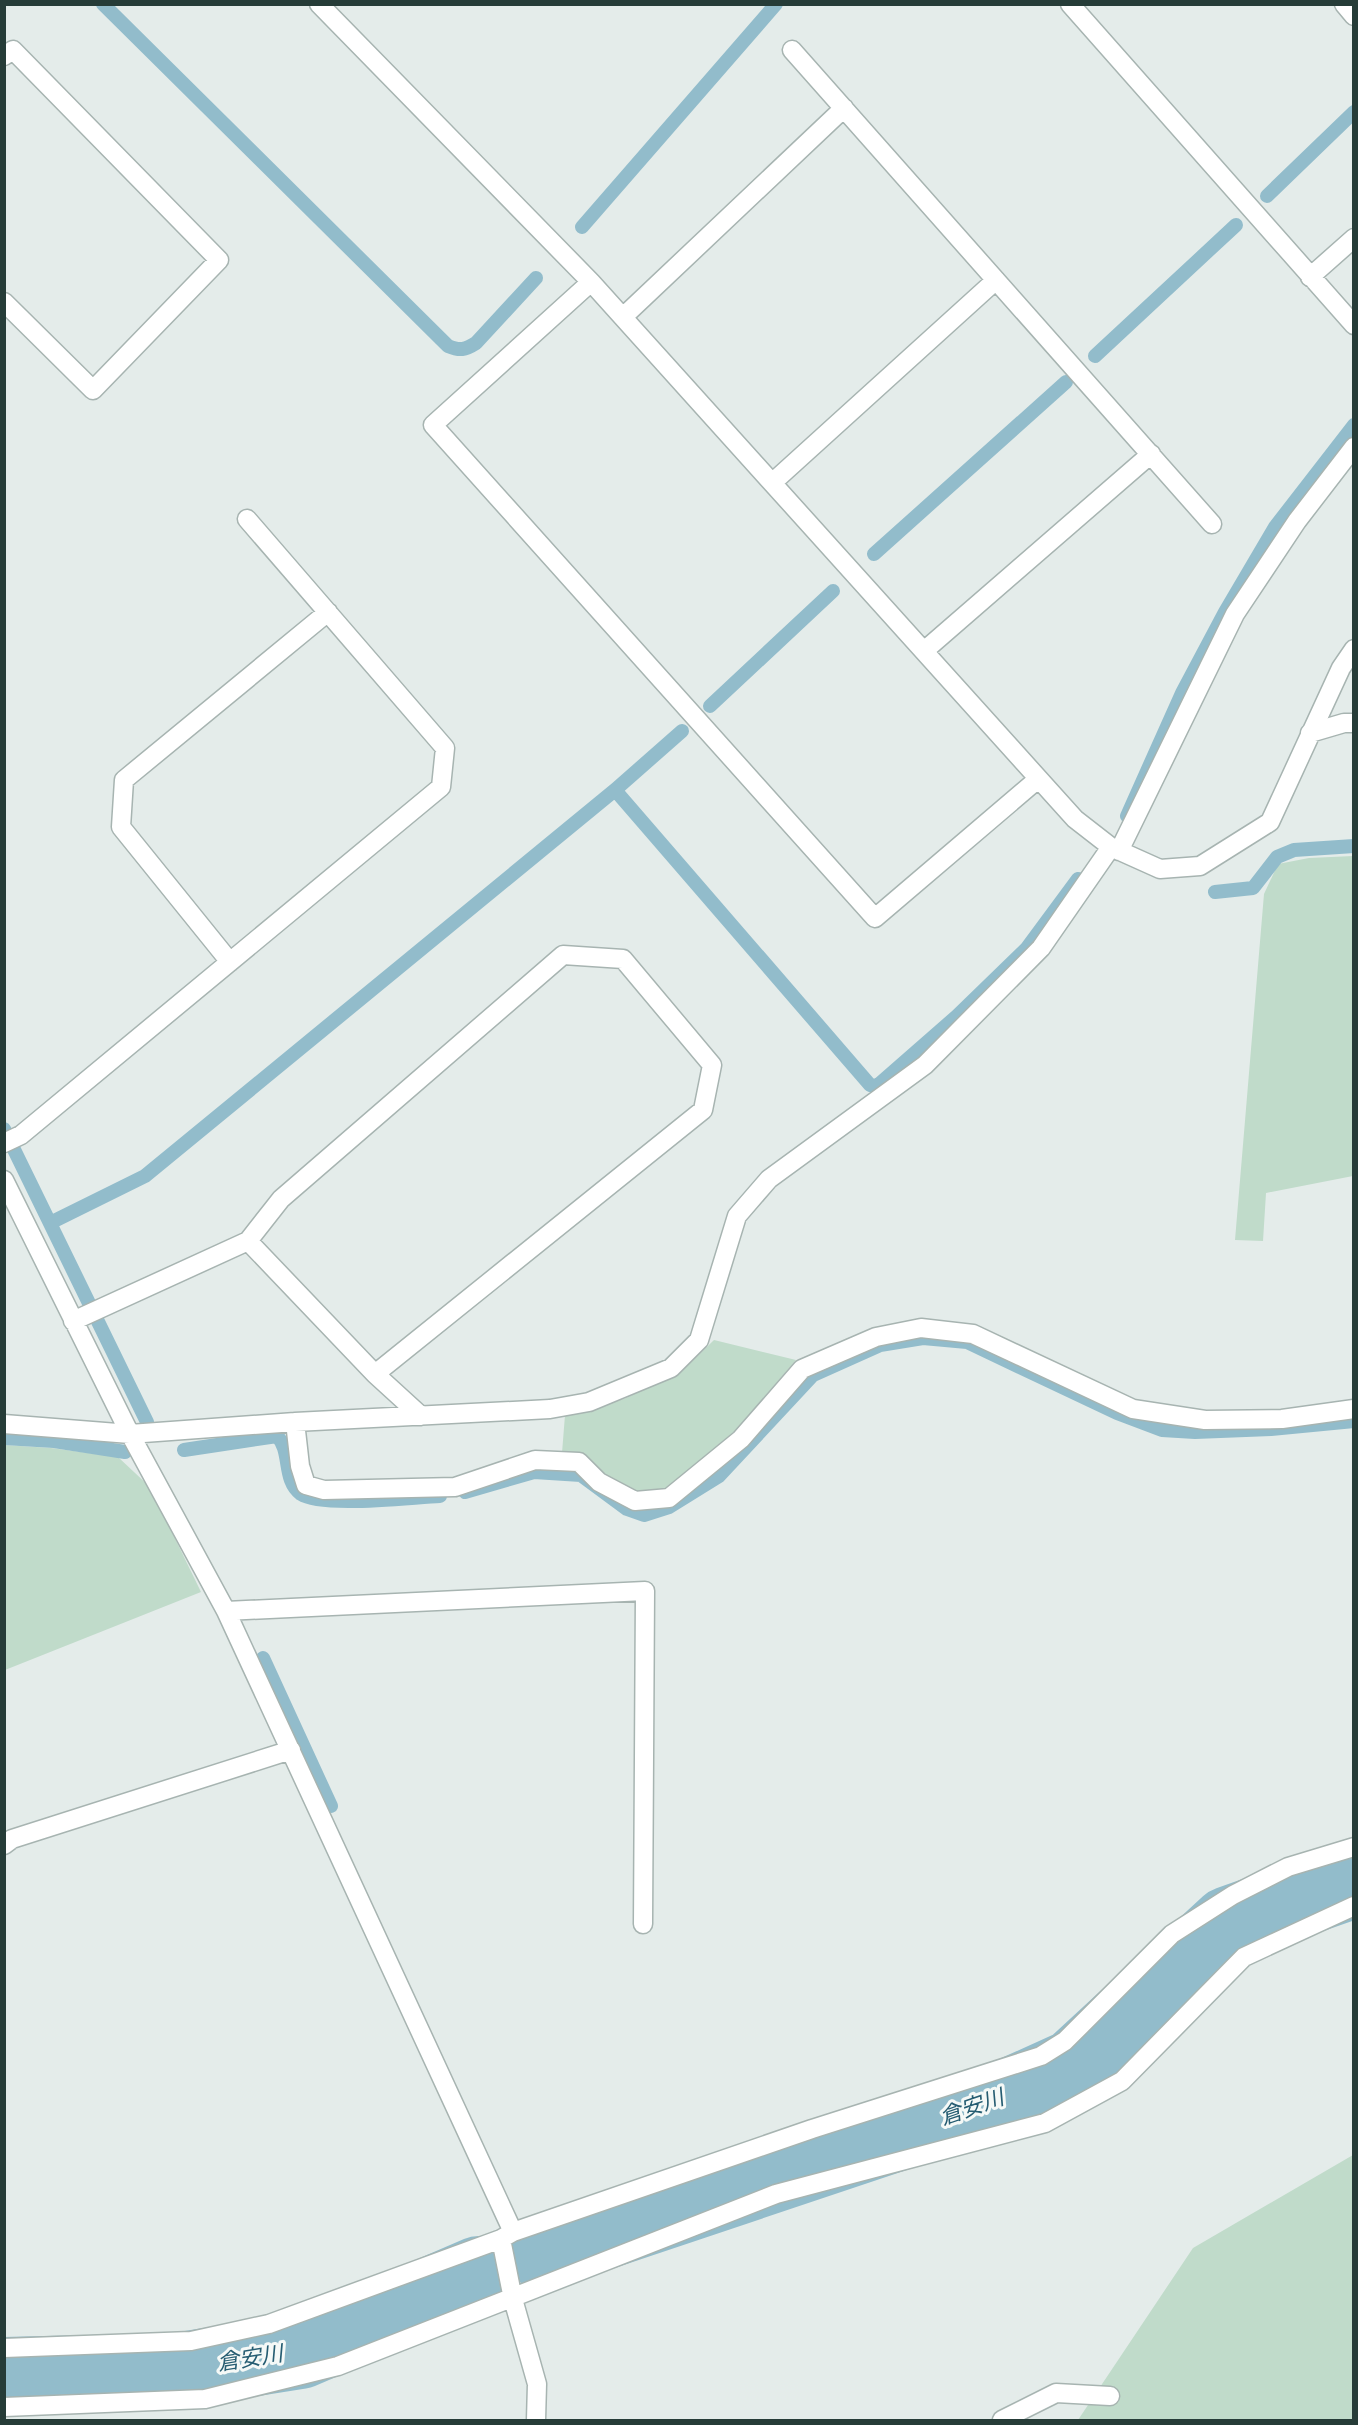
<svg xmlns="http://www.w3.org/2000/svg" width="1358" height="2425" font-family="'Sofia Sans Condensed','Noto Sans JP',sans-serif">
  <rect width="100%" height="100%" fill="#e4ecea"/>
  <path fill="#c0dbca" d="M1353,856V1176L1266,1193L1263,1241L1235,1240L1264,894L1278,864L1309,858Z
    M714,1340L796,1360L737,1429L666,1490L644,1493L629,1489L604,1476L585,1455L562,1453L565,1415L624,1399L681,1372Z
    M4,1445L51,1448L118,1457L150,1487L201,1592L5,1670Z
    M1353,2155V2420H1078L1193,2248Z"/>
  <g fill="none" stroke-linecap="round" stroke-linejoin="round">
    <path stroke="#92bccb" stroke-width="14" d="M103,4L448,346C460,351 465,350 476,343L536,278
      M1267,196L1354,112
      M582,227L776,4
      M1095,356L1236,225
      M874,554L1066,382
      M710,706L833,591
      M615,790L682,731
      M1127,816L1182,693L1225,612L1275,527L1354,425
      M1215,892L1253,888L1277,857L1294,850L1354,846
      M4,1129L147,1422
      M50,1223L145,1176L615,790L870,1085L877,1086L957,1016L1027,948L1078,879
      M4,1438L54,1441L125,1452
      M184,1450L277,1436C292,1451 282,1480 301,1494C322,1508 412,1497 440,1496
      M465,1492L534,1472L581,1475L627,1509L644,1515L669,1507L719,1476L813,1375L880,1345L923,1338L967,1342L1117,1413L1162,1430L1195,1432L1271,1429L1354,1421
      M263,1658L331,1806"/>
    <path stroke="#92bccb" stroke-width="76" d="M543,2252L1014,2094L1074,2067L1229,1924L1354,1880
      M4,2375L175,2371L300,2351L479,2274"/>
    <defs>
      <path id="street" d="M319,4L591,282L1075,819L1111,847L1160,869L1200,866L1270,822L1341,668L1354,649
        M1070,4L1354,325
        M1344,4L1354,16
        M792,50L1212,524
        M4,56L13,50L219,260L93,390L4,302
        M1310,277L1354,238
        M591,282L433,425L875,918L1038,779
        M623,317L844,108
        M772,483L996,280
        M924,651L1151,454
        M1310,733L1344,723H1354
        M1119,851L1235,614L1297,521L1354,447
        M230,962L121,827L124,780L328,612
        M4,1143L21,1135L441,787L445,748L247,519
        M4,1180L130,1434L226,1611L513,2232
        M73,1321L248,1241L281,1199L563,955L623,959L712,1065L703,1110L375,1374L248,1241
        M375,1374L421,1416
        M295,1422L300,1466L306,1485L324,1490L455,1487L535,1460L579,1462L599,1482L635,1501L669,1498L741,1439L802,1369L876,1337L921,1328L973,1334L1133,1409L1205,1420L1282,1419L1354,1409
        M4,1424L130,1434L295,1422L550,1409L589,1402L671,1368L699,1340L737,1216L769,1179L925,1065L1041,948L1111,847
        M226,1611L645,1591L643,1924
        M4,1845L12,1839L291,1750
        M501,2239L513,2299L537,2384L536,2420
        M4,2348L191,2341L269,2324L501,2239L513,2232L812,2129L1041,2056L1065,2041L1172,1934L1233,1895L1288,1867L1354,1847
        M4,2407L205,2399L338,2366L776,2194L1045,2123L1122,2081L1244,1957L1354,1906
        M1002,2420L1056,2393L1110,2396"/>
    </defs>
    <use href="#street" stroke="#a7b4b1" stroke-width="21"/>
    <use href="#street" stroke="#fff" stroke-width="18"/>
  </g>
  <g text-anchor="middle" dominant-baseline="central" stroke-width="6" stroke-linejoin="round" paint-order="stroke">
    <g font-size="22" font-style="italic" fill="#265d72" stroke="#f5f9f7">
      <text transform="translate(972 2108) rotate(-19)">倉安川</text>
      <text transform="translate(250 2359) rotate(-9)">倉安川</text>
    </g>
  </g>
  <rect width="1358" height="2425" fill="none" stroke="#263c38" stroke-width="12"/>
</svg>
